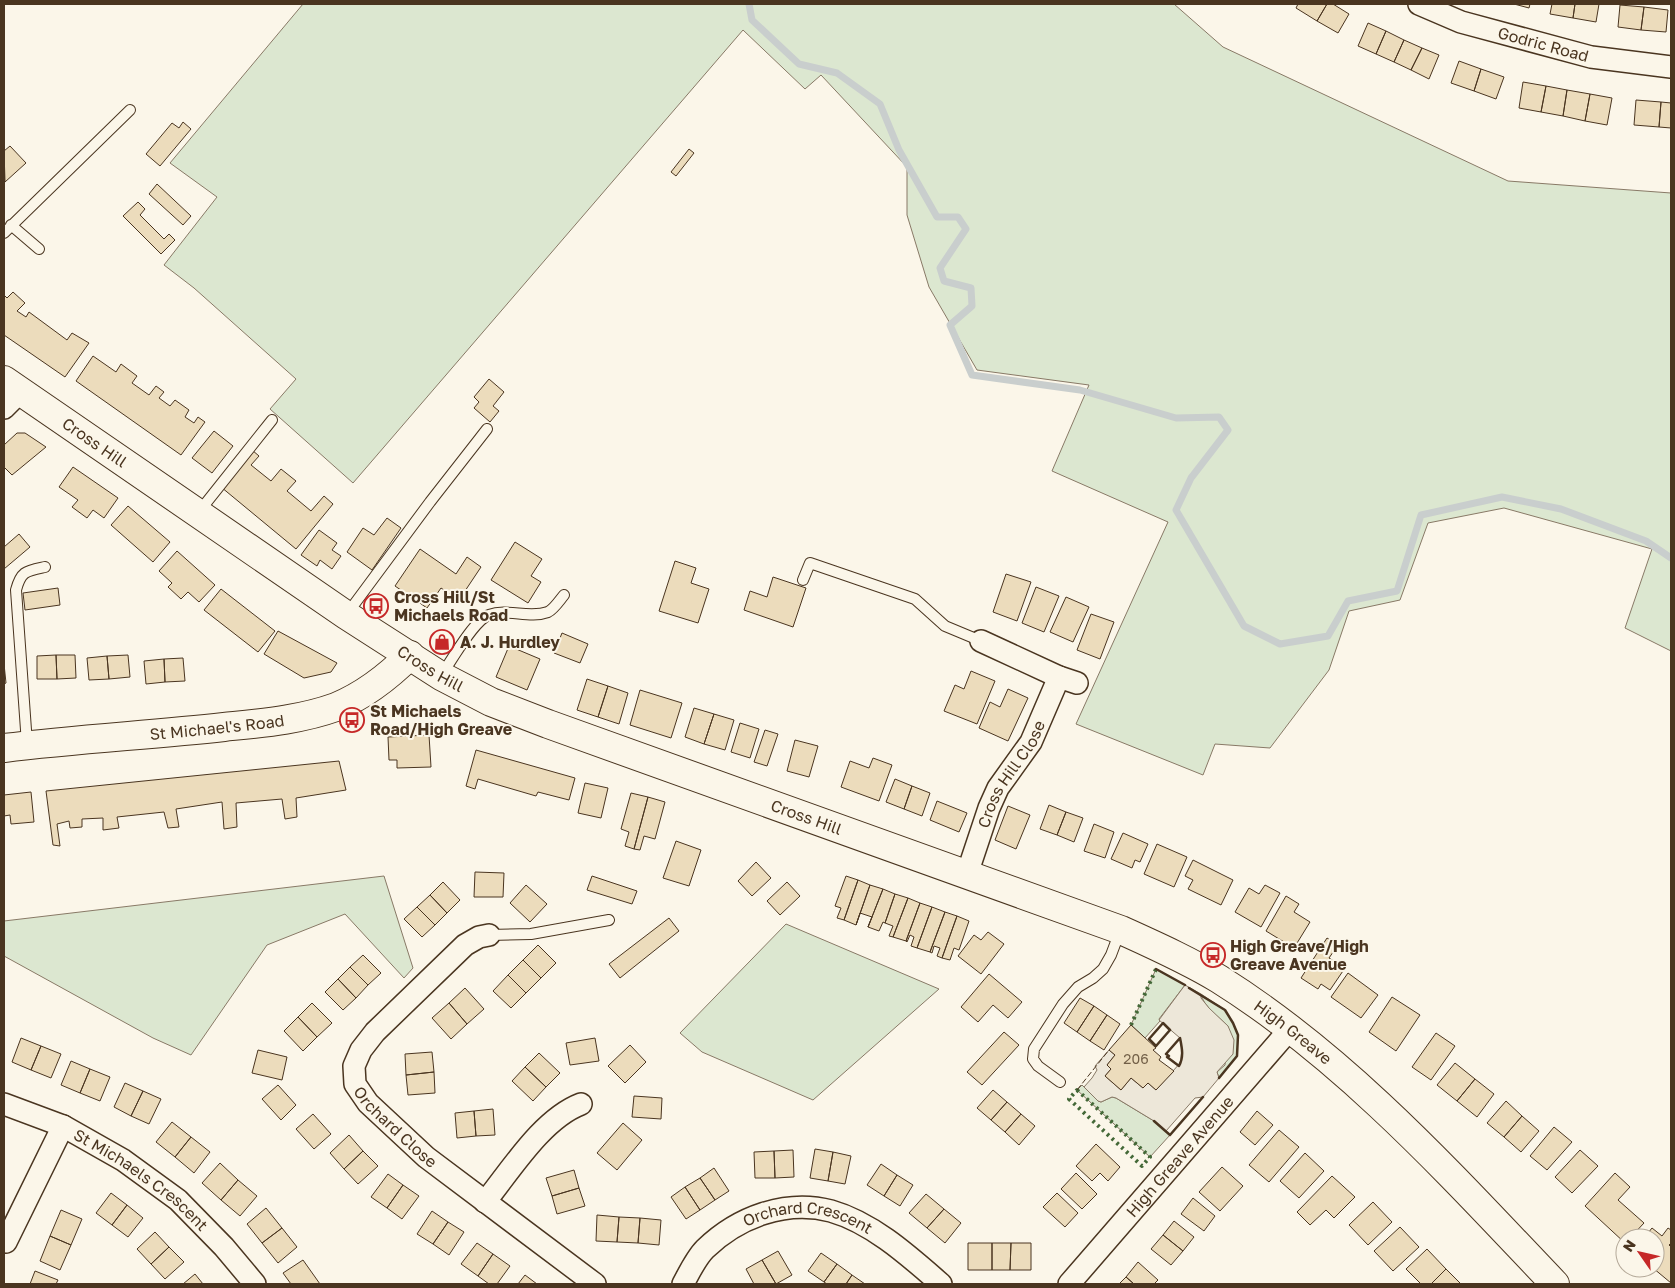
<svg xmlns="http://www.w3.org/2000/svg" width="1675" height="1288" font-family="'Golos Text',sans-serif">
  <rect width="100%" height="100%" fill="#fbf6e9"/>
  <path fill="#dce7d0" stroke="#887966" d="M303,4H1174L1223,47L1508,181L1671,193V651L1625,628L1652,549L1504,508L1428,523L1400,600L1349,611L1329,670L1270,748L1215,744L1203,775L1076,724L1168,522L1052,471L1089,385L977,370L929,287L907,215V167L821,75L805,89L743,30L353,483L270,409L296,379L194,288L164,265L217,197L170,163Z
    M384,876L413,968L404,978L345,914L267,945L191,1055L153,1038L4,956V921Z
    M786,924L939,989L813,1100L702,1052L680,1033Z
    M1156,969L1185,985L1159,1019L1160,1021L1145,1038L1131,1025Z
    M1201,994L1225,1010L1233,1023L1238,1035L1237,1056L1219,1078L1217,1072L1225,1065L1228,1026C1219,1017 1203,1006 1201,994Z
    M1082,1085L1098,1101L1101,1102L1112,1097L1116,1098L1154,1121L1170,1135L1150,1157L1077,1090Z"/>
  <path fill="#ede7d9" stroke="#887966" d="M1185,985L1201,994V998L1209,1008L1228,1026L1234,1040L1233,1054L1217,1072L1219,1078L1203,1097L1195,1098L1166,1131L1154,1121L1116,1098L1112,1097L1101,1102L1098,1101L1084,1087L1092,1078L1097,1070L1095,1066L1109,1050L1115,1055L1107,1065L1111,1069L1105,1076L1121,1090L1131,1078L1143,1088L1148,1083L1156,1090L1181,1062L1182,1051L1180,1038L1159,1020Z"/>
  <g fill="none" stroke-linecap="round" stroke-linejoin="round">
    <path stroke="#c9cecd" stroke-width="7" d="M749,4L752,20L799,64L837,73L880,104L899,150L937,217H958L966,229L940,268L944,281L971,288L972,306L950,325L972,375L1080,390L1176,418L1219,417L1228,430L1191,478L1176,510L1244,626L1280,644L1328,636L1348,601L1397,591L1421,515L1502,497L1561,509L1646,541L1671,558"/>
  </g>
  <path fill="#ecdcbc" stroke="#4a3520" d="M1298,4H1327L1317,21L1296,8Z
    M1327,4H1333L1349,14L1338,33L1317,21Z
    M1514,4H1530L1529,8Z
    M1552,4H1575L1573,18L1550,14Z
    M1575,4H1599L1596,22L1573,18Z
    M1620,5L1644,7L1641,30L1618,27Z
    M1644,7L1668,10L1666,32L1641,30Z
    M1368,23L1386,31L1376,54L1358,46Z
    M1386,31L1404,40L1394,62L1376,54Z
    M1404,40L1422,48L1411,70L1394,62Z
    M1422,48L1439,55L1429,79L1411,70Z
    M1459,61L1481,69L1474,91L1451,83Z
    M1481,69L1504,77L1496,99L1474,91Z
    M1523,82L1546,86L1541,112L1519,108Z
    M1546,86L1567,90L1563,116L1541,112Z
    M1567,90L1590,94L1585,121L1563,116Z
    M1590,94L1612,98L1607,125L1585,121Z
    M1636,100L1661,102L1659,127L1634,125Z
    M1661,102L1671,103V128L1659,127Z
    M183,122L191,129L160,166L146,154L172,123L179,128Z
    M10,146L26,163L5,182L4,151Z
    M689,149L694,153L676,176L671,172Z
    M157,184L191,216L183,225L149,194Z
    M138,202L145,209L140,215L164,239L169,234L175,240L161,254L123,216Z
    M13,292L25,303L17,311L26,317L29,312L67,340L72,333L89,343L65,377L4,335V295L7,298Z
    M93,356L116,372L121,364L137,376L132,383L149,395L156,386L164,392L159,398L170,406L175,400L189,410L185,417L194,423L198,417L205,422L181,455L76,381Z
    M489,379L504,392L493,406L499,411L490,422L474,408L479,402L474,397Z
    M214,431L233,446L212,473L192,458Z
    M17,433H25L46,447L12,475L4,467V445Z
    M252,450L259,456L251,465L271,481L281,469L296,481L287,491L311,511L324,496L333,504L296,549L221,487Z
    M73,467L118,498L104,518L93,510L87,518L72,507L78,500L59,487Z
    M128,506L170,542L153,562L111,525Z
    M387,518L401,528L372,570L347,552L363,528L374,535Z
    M319,530L337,543L332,550L341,556L332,569L320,560L317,566L301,555Z
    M19,534L30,547L4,569V547Z
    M515,542L542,559L531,576L541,582L528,603L491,580Z
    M420,549L456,574L467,557L481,567L459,600L441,588L427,608L395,586Z
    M177,551L215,585L199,602L188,592L181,599L168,587L172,583L159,571Z
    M675,561L696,568L691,583L709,589L698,623L659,611Z
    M1006,574L1031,582L1017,621L993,612Z
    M773,577L806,588L793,627L744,610L750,591L767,597Z
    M1036,587L1059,596L1044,632L1022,623Z
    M58,588L60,605L25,610L23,593Z
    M221,589L275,631L258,652L204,610Z
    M1066,597L1089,607L1073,642L1050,632Z
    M1091,614L1114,622L1100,659L1077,650Z
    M278,631L337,663L331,672L304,678L264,654Z
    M562,633L588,644L580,663L554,653Z
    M509,646L540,659L527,690L496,677Z
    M56,655H75L76,678L57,679Z
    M56,655L57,679H37V656Z
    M128,655L130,677L109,679L107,656Z
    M107,656L109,679L89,680L87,658Z
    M183,658L185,681L165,682L164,659Z
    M164,659L165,682L146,684L144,661Z
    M4,664L6,683L4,684Z
    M971,671L995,681L977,724L944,711L955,685L964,689Z
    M587,679L608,686L598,717L577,710Z
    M608,686L628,693L619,724L598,717Z
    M1008,689L1028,698L1008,741L979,728L990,702L1000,707Z
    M640,690L682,703L671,738L630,725Z
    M694,708L714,714L704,744L685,737Z
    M714,714L734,720L725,750L704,744Z
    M740,723L759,729L750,758L731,752Z
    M765,730L778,734L767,766L754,762Z
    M429,735L431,767L397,768V760H389L388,737Z
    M795,740L818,746L809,777L787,771Z
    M476,750L575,778L569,800L538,792L536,796L478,779L475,789L466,786Z
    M873,758L892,765L879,801L841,787L850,761L869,768Z
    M339,761L346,790L296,798L297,817L285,819L282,799L236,803L237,827L224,829L222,802L176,809L179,827L168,828L164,812L117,817L119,828L103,830V818L82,819V827L70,828L69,821L57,824L60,846L53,845L46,791Z
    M895,779L912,786L904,809L886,802Z
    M585,783L608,788L601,818L578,813Z
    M912,786L930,793L922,816L904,809Z
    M31,792L34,822L11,824L10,815L4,816V795Z
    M631,793L648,797L634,849L625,846L629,832L621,829Z
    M648,797L665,802L655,839L644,836L640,850L634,849Z
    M937,801L967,813L959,832L930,820Z
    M1049,805L1066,812L1057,835L1040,829Z
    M1008,806L1030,815L1016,849L995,840Z
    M1066,812L1083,818L1074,842L1057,835Z
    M1094,824L1114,832L1105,858L1084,851Z
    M1123,833L1148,844L1140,862L1135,860L1132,868L1111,859Z
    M676,841L701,850L689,886L663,878Z
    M1157,844L1187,857L1174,887L1144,874Z
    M1193,860L1233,880L1221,905L1188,889L1193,880L1185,876Z
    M756,862L771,878L752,896L738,881Z
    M475,872L504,873L503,897H474Z
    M592,876L637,891L632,904L587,890Z
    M846,876L858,880L844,920L837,918L841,908L835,906Z
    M858,880L870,885L856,925L844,920Z
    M443,882L460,900L447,913L430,895Z
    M787,882L800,896L780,915L767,901Z
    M526,885L547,904L530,922L510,903Z
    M870,885L883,889L868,927L872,917L860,913L856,925Z
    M1265,885L1280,893L1261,927L1235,912L1249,888L1259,894Z
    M883,889L895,894L885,923L883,922L879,931L868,927Z
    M895,894L908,898L893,937L889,936L893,926L885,923Z
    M430,895L447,913L435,925L417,907Z
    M1286,896L1299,904L1294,912L1310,922L1294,948L1266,931Z
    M908,898L920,903L906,941L893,937Z
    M920,903L932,907L917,948L911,946L914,937L910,935L907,942L906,941Z
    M417,907L435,925L422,937L404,919Z
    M932,907L945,912L930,952L917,948Z
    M945,912L957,916L942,958L937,956L940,948L934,946L932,953L930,952Z
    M957,916L969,921L959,950L954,948L950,960L942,958Z
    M669,918L679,931L620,978L609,964Z
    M988,932L1004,944L981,974L958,956L974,935L981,940Z
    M1327,938L1338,945L1329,958L1345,968L1330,990L1321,984L1318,989L1301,978Z
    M538,945L556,963L541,978L523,960Z
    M363,955L381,973L368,985L350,967Z
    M523,960L541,978L526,993L508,975Z
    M350,967L368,985L356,998L338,979Z
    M1348,973L1378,995L1361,1018L1331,997Z
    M989,974L1022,1002L1008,1018L993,1005L978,1022L961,1007Z
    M508,975L526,993L511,1008L493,991Z
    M338,979L356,998L343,1010L325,992Z
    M465,988L484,1009L467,1024L449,1003Z
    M1392,997L1420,1015L1396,1051L1369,1032Z
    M1080,998L1094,1006L1077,1032L1064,1023Z
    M312,1003L332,1023L317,1037L298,1017Z
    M449,1003L467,1024L451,1039L432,1018Z
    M1094,1006L1107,1015L1090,1041L1077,1032Z
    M1107,1015L1120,1024L1104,1050L1090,1041Z
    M298,1017L317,1037L303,1051L284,1031Z
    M1131,1025L1156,1048L1153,1050L1161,1057L1159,1060L1174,1071L1156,1090L1148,1083L1143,1088L1131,1078L1121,1090L1105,1076L1111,1069L1107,1065L1115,1055L1109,1050Z
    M1004,1032L1019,1045L982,1085L967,1072Z
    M1436,1033L1455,1046L1431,1080L1412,1067Z
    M21,1038L41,1046L31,1070L12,1062Z
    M595,1038L599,1061L570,1065L566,1043Z
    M630,1045L646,1062L625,1083L608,1066Z
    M41,1046L61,1054L51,1078L31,1070Z
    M258,1050L287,1057L282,1080L252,1073Z
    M432,1052L434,1072L406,1075L405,1054Z
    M539,1053L560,1073L546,1087L525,1067Z
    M71,1061L90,1069L80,1093L61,1085Z
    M1455,1063L1475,1079L1457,1101L1437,1085Z
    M525,1067L546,1087L533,1101L512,1081Z
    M90,1069L110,1077L100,1101L80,1093Z
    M434,1072L435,1093L408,1095L406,1075Z
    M1475,1079L1494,1094L1477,1117L1457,1101Z
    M125,1083L143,1091L131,1116L114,1107Z
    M278,1085L296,1105L281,1120L262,1099Z
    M993,1090L1007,1102L991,1120L977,1108Z
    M143,1091L161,1099L149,1124L131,1116Z
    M634,1096L662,1098L661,1119L632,1117Z
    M1506,1101L1522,1116L1504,1137L1487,1123Z
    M1007,1102L1021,1114L1005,1132L991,1120Z
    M493,1109L495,1135L476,1136L474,1111Z
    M474,1111L476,1136L457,1138L455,1113Z
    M1257,1111L1273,1125L1255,1145L1240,1132Z
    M313,1114L331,1134L314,1149L296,1129Z
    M1021,1114L1035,1126L1019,1145L1005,1132Z
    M1522,1116L1539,1131L1521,1152L1504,1137Z
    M172,1122L191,1137L175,1157L156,1142Z
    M623,1123L642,1140L617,1170L597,1153Z
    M1554,1127L1572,1142L1547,1170L1530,1156Z
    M1279,1130L1299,1147L1269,1182L1249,1165Z
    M349,1135L363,1151L344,1169L330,1153Z
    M191,1137L210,1152L194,1173L175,1157Z
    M1096,1144L1120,1167L1108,1181L1100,1173L1092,1181L1076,1166Z
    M815,1149L833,1152L828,1181L810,1178Z
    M793,1150L794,1177L775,1178L774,1151Z
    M1580,1150L1598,1166L1572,1193L1555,1177Z
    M363,1151L378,1166L358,1184L344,1169Z
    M774,1151L775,1178H755L754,1152Z
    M833,1152L851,1156L845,1184L828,1181Z
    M1305,1153L1324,1171L1299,1198L1280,1181Z
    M220,1163L238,1180L221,1200L202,1183Z
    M881,1164L897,1175L884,1196L867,1185Z
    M1222,1167L1243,1186L1220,1211L1199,1192Z
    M714,1168L729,1191L715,1200L700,1178Z
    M574,1170L579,1188L552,1196L546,1178Z
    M1076,1173L1097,1194L1082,1209L1061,1189Z
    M1615,1173L1630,1187L1618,1200L1644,1223L1630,1238H1625V1243L1585,1206Z
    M388,1174L403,1185L387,1208L371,1197Z
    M897,1175L913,1185L900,1206L884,1196Z
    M1332,1176L1355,1197L1334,1218L1326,1210L1310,1225L1297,1212Z
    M700,1178L715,1200L700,1210L685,1187Z
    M238,1180L257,1196L240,1216L221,1200Z
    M403,1185L419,1196L402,1219L387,1208Z
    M685,1187L700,1210L686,1219L671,1197Z
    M579,1188L585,1206L557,1214L552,1196Z
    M111,1193L127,1205L112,1225L96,1213Z
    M1057,1193L1078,1213L1065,1227L1043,1207Z
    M926,1194L944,1209L927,1228L909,1213Z
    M1193,1198L1215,1216L1204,1231L1181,1214Z
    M1373,1202L1392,1222L1368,1245L1349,1225Z
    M127,1205L143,1218L128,1237L112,1225Z
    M266,1208L282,1228L262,1243L247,1224Z
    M944,1209L961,1223L945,1243L927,1228Z
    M61,1210L82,1219L71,1245L50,1236Z
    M432,1211L448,1222L433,1244L417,1234Z
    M597,1215L619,1217L617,1242L596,1241Z
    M619,1217L640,1218L638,1243L617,1242Z
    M640,1218L661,1220L659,1245L638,1243Z
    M1174,1221L1194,1237L1183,1251L1163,1235Z
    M448,1222L464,1232L449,1255L433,1244Z
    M1400,1227L1419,1247L1393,1271L1374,1251Z
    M282,1228L297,1247L278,1263L262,1243Z
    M1652,1228L1662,1236L1668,1228L1671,1230V1243L1669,1245L1671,1247V1283L1653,1268H1655V1238H1644Z
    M155,1232L169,1247L151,1264L137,1249Z
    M1163,1235L1183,1251L1171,1265L1151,1249Z
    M50,1236L71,1245L60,1270L40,1261Z
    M477,1243L493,1254L478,1276L461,1264Z
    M968,1243H992V1270H968Z
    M992,1243H1011L1010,1270H992Z
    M1011,1243H1031V1270H1010Z
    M169,1247L184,1262L165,1279L151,1264Z
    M1427,1249L1446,1269L1431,1284H1421L1406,1269Z
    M778,1251L792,1275L776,1284L762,1260Z
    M821,1253L837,1264L824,1282L808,1271Z
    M493,1254L510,1266L497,1284H489L478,1276Z
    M303,1260L320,1284H291L283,1273Z
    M762,1260L776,1284H754L746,1269Z
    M1138,1262L1158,1280L1154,1284H1134L1126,1277Z
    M837,1264L852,1275L846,1284H827L824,1282Z
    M1446,1269L1461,1284H1431Z
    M35,1271L58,1280L56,1284H30Z
    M195,1274L203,1284H183Z
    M525,1275L537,1284H518Z
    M852,1275L865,1284H846Z
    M1126,1277L1134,1284H1119Z"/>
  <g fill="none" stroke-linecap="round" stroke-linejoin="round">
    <defs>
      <path id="lane" d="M11,225L39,249
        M4,233L130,110
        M198,513L272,420
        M803,580L810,563L915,599L945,626L981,641
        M347,614L430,502L487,429
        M441,676C451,661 474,620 489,615C508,608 529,619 548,612C554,609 559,601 564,595
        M27,744L16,590C21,571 26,571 45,567
        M489,935L531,934L609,920
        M1060,1082L1038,1066L1033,1059L1034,1049L1063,1004L1078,987L1093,978L1103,969L1111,955L1120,931"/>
      <g id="street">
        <path id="s1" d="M1419,4L1461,22L1591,57L1671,67"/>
        <path d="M4,408L21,391"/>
        <path d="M981,641L1059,677L1077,683"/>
        <path id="s2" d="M967,874L989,808L998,788L1031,742L1059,677"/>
        <path id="s3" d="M489,935L479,937L465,945L375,1032L361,1050L354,1066L355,1084L368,1103L426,1157L595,1284"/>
        <path id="s4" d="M4,1104L63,1126L123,1160L178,1200L224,1247L255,1284"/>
        <path d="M485,1202C511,1170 542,1119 581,1104"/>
        <path d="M6,1242L63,1126"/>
        <path id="s5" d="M683,1284C689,1273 696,1258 705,1249C738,1217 786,1199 831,1211C873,1223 910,1257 941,1284"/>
        <path id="s6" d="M1069,1284L1290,1029"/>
      </g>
      <g id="secondary">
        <path id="s7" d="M4,748C77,739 151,735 224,727C262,723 300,720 336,707C365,695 388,677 410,655"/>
      </g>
      <g id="primary">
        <path id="s8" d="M4,380L346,615L441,676L491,702L548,724L1121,930C1154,945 1188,960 1219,979C1348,1060 1451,1175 1555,1284"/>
      </g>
    </defs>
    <use href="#lane" stroke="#4a3520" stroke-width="12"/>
    <use href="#street" stroke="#4a3520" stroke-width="24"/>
    <use href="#secondary" stroke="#4a3520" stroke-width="30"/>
    <use href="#primary" stroke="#4a3520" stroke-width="30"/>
    <use href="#lane" stroke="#fbf6e9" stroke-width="10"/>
    <use href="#street" stroke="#fbf6e9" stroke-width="21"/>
    <use href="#secondary" stroke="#fbf6e9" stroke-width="28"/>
    <use href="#primary" stroke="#fbf6e9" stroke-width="28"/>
    <path stroke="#436837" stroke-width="4" stroke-dasharray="2.5 4" stroke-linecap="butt" d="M1131,1025L1156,969
      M1077,1090L1150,1157L1142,1166L1069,1099Z"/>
    <path stroke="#4a3520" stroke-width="1" stroke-dasharray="6 2.5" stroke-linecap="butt" d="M1077,1090L1109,1050"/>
    <path stroke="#4a3520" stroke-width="2.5" d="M1156,969L1185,985
      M1189,988L1225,1010L1233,1023L1238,1035L1237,1056L1219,1078
      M1163,1023L1170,1030L1156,1046L1149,1039Z
      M1180,1038C1182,1048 1184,1057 1179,1066L1167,1057L1169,1056L1166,1054Z
      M1154,1121L1170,1135L1203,1097"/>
  </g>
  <defs>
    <symbol id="bus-ring" viewBox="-11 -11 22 22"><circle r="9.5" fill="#fbf6e9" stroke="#c62828" stroke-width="1.5"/><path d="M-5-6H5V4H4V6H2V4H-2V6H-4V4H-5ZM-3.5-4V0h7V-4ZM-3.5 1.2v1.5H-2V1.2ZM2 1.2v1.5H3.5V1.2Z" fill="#c62828"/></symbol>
    <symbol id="shop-ring" viewBox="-11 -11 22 22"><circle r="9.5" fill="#fbf6e9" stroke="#c62828" stroke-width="1.5"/><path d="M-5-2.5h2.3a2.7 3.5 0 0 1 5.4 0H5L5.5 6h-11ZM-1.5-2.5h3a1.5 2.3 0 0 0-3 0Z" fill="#c62828"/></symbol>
  </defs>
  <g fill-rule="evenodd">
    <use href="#bus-ring" x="362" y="592" width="28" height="28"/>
    <use href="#shop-ring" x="428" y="628" width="28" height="28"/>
    <use href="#bus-ring" x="338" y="706" width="28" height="28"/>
    <use href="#bus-ring" x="1199" y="941" width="28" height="28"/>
  </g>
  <g text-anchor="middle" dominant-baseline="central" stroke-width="4" stroke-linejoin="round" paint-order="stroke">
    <g font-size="14" fill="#725f47">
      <text x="1136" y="1058">206</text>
    </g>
    <g font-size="16" fill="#4a3520" stroke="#fbf6e9">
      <text stroke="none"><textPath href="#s1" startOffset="131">Godric Road</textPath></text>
      <text stroke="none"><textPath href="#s8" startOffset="110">Cross Hill</textPath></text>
      <text stroke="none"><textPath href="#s8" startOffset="515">Cross Hill</textPath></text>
      <text stroke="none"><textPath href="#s7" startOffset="214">St Michael's Road</textPath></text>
      <text stroke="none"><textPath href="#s2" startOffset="110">Cross Hill Close</textPath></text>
      <text stroke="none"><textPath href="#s8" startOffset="920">Cross Hill</textPath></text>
      <text stroke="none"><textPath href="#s8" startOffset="1455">High Greave</textPath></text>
      <text stroke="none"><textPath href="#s3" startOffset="269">Orchard Close</textPath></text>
      <text stroke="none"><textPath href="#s6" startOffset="169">High Greave Avenue</textPath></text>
      <text stroke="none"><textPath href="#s4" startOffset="158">St Michaels Crescent</textPath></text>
      <text stroke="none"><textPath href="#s5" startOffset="156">Orchard Crescent</textPath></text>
    </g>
    <g font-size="16" font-weight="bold" fill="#4a3520" stroke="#fbf6e9" text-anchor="start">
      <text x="394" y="597">Cross Hill/St<tspan x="394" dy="18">Michaels Road</tspan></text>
      <text x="460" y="642">A. J. Hurdley</text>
      <text x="370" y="711">St Michaels<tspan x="370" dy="18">Road/High Greave</tspan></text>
      <text x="1230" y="946">High Greave/High<tspan x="1230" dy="18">Greave Avenue</tspan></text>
    </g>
  </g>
  <rect width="1675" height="1288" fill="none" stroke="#4a3520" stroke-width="10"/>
  <g transform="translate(1640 1253) rotate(304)"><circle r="24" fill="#fbf6e9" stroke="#b4a999"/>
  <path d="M0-4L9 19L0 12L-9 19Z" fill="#c62828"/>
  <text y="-8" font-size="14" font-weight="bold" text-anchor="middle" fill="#4a3520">N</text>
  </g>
</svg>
